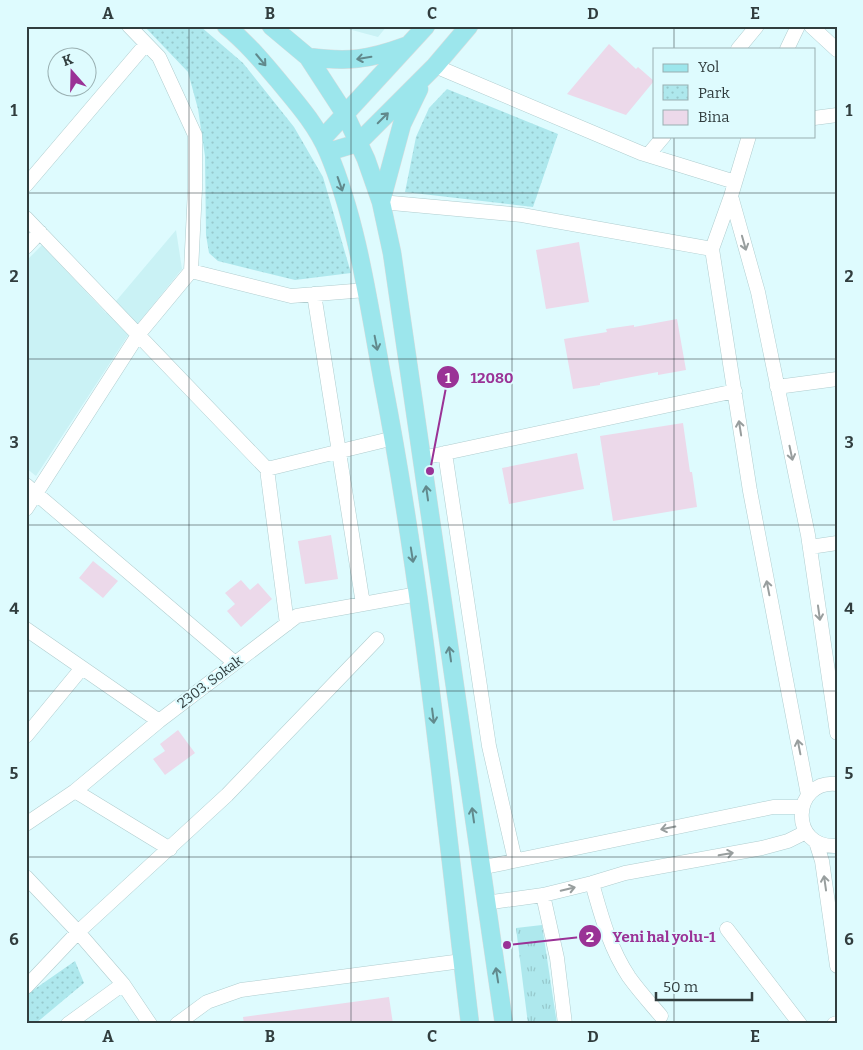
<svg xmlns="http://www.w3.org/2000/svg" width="863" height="1050" font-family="Bitter,serif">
  <defs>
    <pattern id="grass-tufts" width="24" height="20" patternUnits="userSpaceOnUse" patternTransform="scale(1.25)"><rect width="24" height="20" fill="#aee8ed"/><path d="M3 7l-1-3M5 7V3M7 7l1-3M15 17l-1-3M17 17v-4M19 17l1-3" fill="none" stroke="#96c8cc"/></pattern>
    <pattern id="park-dots" width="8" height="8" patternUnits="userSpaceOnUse" patternTransform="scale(1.25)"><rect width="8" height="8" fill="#aee8ed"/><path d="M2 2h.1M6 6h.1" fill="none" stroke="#96c8cc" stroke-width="1.8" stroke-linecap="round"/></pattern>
  </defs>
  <rect width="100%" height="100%" fill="#defbfe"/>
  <path fill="#caf2f5" d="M337,26H387L378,37Z
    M176,230L182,269L127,337L36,476L26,468V261L42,245L106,313Z"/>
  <path fill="url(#grass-tufts)" d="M542,925L557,1024H528L516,928Z"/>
  <path fill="url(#park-dots)" d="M144,26H200L243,63L294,127L323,177L351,273L295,280L218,261L209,253L206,235L205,156L198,109L188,72Z
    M447,89L558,134L533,207L405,192L416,137L429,108Z
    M75,961L84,983L35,1024H26V995Z"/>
  <path fill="#ecd9ea" d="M609,44L636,69L638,67L654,81L626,115L567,94Z
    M579,242L589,302L546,309L536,250Z
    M677,319L686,370L658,375V372L600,383V385L573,389L564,339L607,332L606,329L634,325V327Z
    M683,423L690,472H692L697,507L613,521L600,436Z
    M577,453L584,489L509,504L502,468Z
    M331,535L338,579L305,584L298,541Z
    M93,561L118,581L103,598L79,578Z
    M241,580L250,590L258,583L272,599L241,627L227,611L235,604L225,593Z
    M178,730L195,753L165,775L153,759L165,751L160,744Z
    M389,997L393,1024H244L243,1017Z"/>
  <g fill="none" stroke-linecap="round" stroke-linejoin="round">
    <defs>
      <path id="minor" d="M129,26L159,57L195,135V189L191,271
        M811,26L837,50
        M738,49L757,26
        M787,49L798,26
        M435,66L641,153L735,182
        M814,118L837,115
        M749,136L731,196L712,249L750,491L808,795
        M648,155L664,136
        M26,185L146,44
        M731,196L758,292L808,535L837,733
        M381,202L522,215L712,249
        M26,218L267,469L287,624
        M26,247L40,232
        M314,294L363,604
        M777,387L837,379
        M445,453L489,746L515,860
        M422,458L735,391
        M267,469L394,438
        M26,485L235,663
        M26,509L138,335L191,271L291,296L366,290
        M810,547L837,543
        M26,629L159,721
        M26,736L82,668
        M837,784C792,779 788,849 837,846
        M75,791L170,849
        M26,824L75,791L159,721L297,616L418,594
        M816,842L822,861L837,966
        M480,868L773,807H802
        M26,877L78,932L123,984L150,1024
        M592,883C601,915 610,949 629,977C639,991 650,1003 661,1016
        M543,895L557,958L565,1024
        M485,903L543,895L592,883L625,873L762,848L788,841L806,832
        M727,929L800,1024
        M26,987L78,932L227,795L377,639
        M68,1024L123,984
        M177,1024L207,1002L241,990L462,961
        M834,1024L837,1023"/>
      <path id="major" d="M226,26C246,42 261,60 277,79C296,102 316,124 328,152C358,223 369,307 383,382C424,594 444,810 470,1024
        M271,26L308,57L345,114L366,159L381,202L392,253L504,1024
        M308,57C348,62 368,60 406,46
        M322,139L426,26
        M328,152L358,143L435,66L469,26
        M381,202L402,124L419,89"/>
    </defs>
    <use href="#minor" stroke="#b0cdcf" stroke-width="15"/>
    <use href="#major" stroke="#dadcdc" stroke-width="19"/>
    <use href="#minor" stroke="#fff" stroke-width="14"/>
    <use href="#major" stroke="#9ce6ec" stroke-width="18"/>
  </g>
  <defs><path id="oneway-shaft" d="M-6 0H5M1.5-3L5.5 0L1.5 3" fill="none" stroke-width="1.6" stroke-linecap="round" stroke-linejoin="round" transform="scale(1.25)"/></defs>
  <g stroke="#61898c">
    <use href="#oneway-shaft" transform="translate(364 58) rotate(171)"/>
    <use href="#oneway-shaft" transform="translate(261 60) rotate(50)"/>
    <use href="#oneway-shaft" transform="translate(383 118) rotate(-45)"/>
    <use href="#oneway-shaft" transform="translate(340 184) rotate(71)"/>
    <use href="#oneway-shaft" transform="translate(376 343) rotate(79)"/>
    <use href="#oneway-shaft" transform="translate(427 493) rotate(-98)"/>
    <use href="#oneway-shaft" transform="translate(412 555) rotate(81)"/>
    <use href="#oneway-shaft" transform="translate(450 654) rotate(-98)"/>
    <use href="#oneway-shaft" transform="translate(433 716) rotate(83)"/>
    <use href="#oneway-shaft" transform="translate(473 815) rotate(-98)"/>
    <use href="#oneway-shaft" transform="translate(497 975) rotate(-99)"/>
  </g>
  <g stroke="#989e9e">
    <use href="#oneway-shaft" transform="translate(744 243) rotate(74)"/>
    <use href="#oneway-shaft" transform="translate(740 428) rotate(-99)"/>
    <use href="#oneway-shaft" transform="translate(791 453) rotate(78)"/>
    <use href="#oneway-shaft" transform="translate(768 588) rotate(-101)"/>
    <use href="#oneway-shaft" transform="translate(819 613) rotate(82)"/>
    <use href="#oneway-shaft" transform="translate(799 747) rotate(-101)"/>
    <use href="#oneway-shaft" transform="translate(668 828) rotate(169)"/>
    <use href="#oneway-shaft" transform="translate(726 854) rotate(-10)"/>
    <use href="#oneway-shaft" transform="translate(825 883) rotate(-98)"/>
    <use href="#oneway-shaft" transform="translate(568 889) rotate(-13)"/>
  </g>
  <path fill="none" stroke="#313d3e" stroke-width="1" stroke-opacity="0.55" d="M189,26V1024M351,26V1024M512,26V1024M674,26V49M674,136V1024M26,193H837M26,359H837M26,525H837M26,691H837M26,857H837"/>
  <g text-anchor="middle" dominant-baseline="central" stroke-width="4" stroke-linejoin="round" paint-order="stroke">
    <g font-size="14" fill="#313d3e" stroke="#defbfe">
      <text transform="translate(210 682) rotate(-37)">2303. Sokak</text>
    </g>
  </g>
  <path fill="none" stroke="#9a3296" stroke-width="2" d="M430 471L448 377M507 945L590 936"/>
  <g fill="#9a3296" stroke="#defbfe" stroke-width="2">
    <circle cx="430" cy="471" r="5"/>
    <circle cx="507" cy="945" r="5"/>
    <circle cx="448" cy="377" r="12"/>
    <circle cx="590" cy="936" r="12"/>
  </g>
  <g font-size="15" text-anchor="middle" font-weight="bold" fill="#fff">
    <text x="448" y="383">1</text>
    <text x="590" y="942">2</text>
  </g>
  <g font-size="15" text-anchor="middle" font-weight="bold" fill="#9a3296" stroke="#defbfe" stroke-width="4" stroke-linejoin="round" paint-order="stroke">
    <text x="492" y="383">12080</text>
    <text x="664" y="942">Yeni hal yolu-1</text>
  </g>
  <rect width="863" height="1050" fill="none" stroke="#defbfe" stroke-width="55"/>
  <rect x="653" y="48" width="162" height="90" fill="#defbfe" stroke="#99afb1"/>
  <rect x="663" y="64" width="25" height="8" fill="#9ce6ec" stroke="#99afb1"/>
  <text x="698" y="72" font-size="15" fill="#313d3e">Yol</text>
  <rect x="663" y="85" width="25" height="15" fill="url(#park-dots)" stroke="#99afb1"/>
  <text x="698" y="98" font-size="15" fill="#313d3e">Park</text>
  <rect x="663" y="110" width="25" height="15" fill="#ecd9ea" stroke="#99afb1"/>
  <text x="698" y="122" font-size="15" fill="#313d3e">Bina</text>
  <g transform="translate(72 72) rotate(340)"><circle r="24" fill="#defbfe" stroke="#99afb1"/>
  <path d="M0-4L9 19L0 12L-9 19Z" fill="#9a3296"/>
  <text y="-8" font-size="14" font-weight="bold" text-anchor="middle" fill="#313d3e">K</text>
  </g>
  <path d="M656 992v8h96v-8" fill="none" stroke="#313d3e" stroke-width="2.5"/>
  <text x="663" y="992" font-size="15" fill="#313d3e" stroke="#defbfe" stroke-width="4" paint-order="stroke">50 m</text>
  <rect x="28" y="28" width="808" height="994" fill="none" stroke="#313d3e" stroke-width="2"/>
  <g font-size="16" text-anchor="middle" font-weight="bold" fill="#313d3e">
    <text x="108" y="19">A</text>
    <text x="270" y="19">B</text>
    <text x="432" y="19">C</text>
    <text x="593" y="19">D</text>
    <text x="755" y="19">E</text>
    <text x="14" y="116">1</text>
    <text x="849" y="116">1</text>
    <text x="14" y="282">2</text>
    <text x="849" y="282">2</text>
    <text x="14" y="448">3</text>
    <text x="849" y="448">3</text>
    <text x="14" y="614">4</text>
    <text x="849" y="614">4</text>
    <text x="14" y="779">5</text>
    <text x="849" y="779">5</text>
    <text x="14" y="945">6</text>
    <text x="849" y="945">6</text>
    <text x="108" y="1042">A</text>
    <text x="270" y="1042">B</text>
    <text x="432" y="1042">C</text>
    <text x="593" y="1042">D</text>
    <text x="755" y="1042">E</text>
  </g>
</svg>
